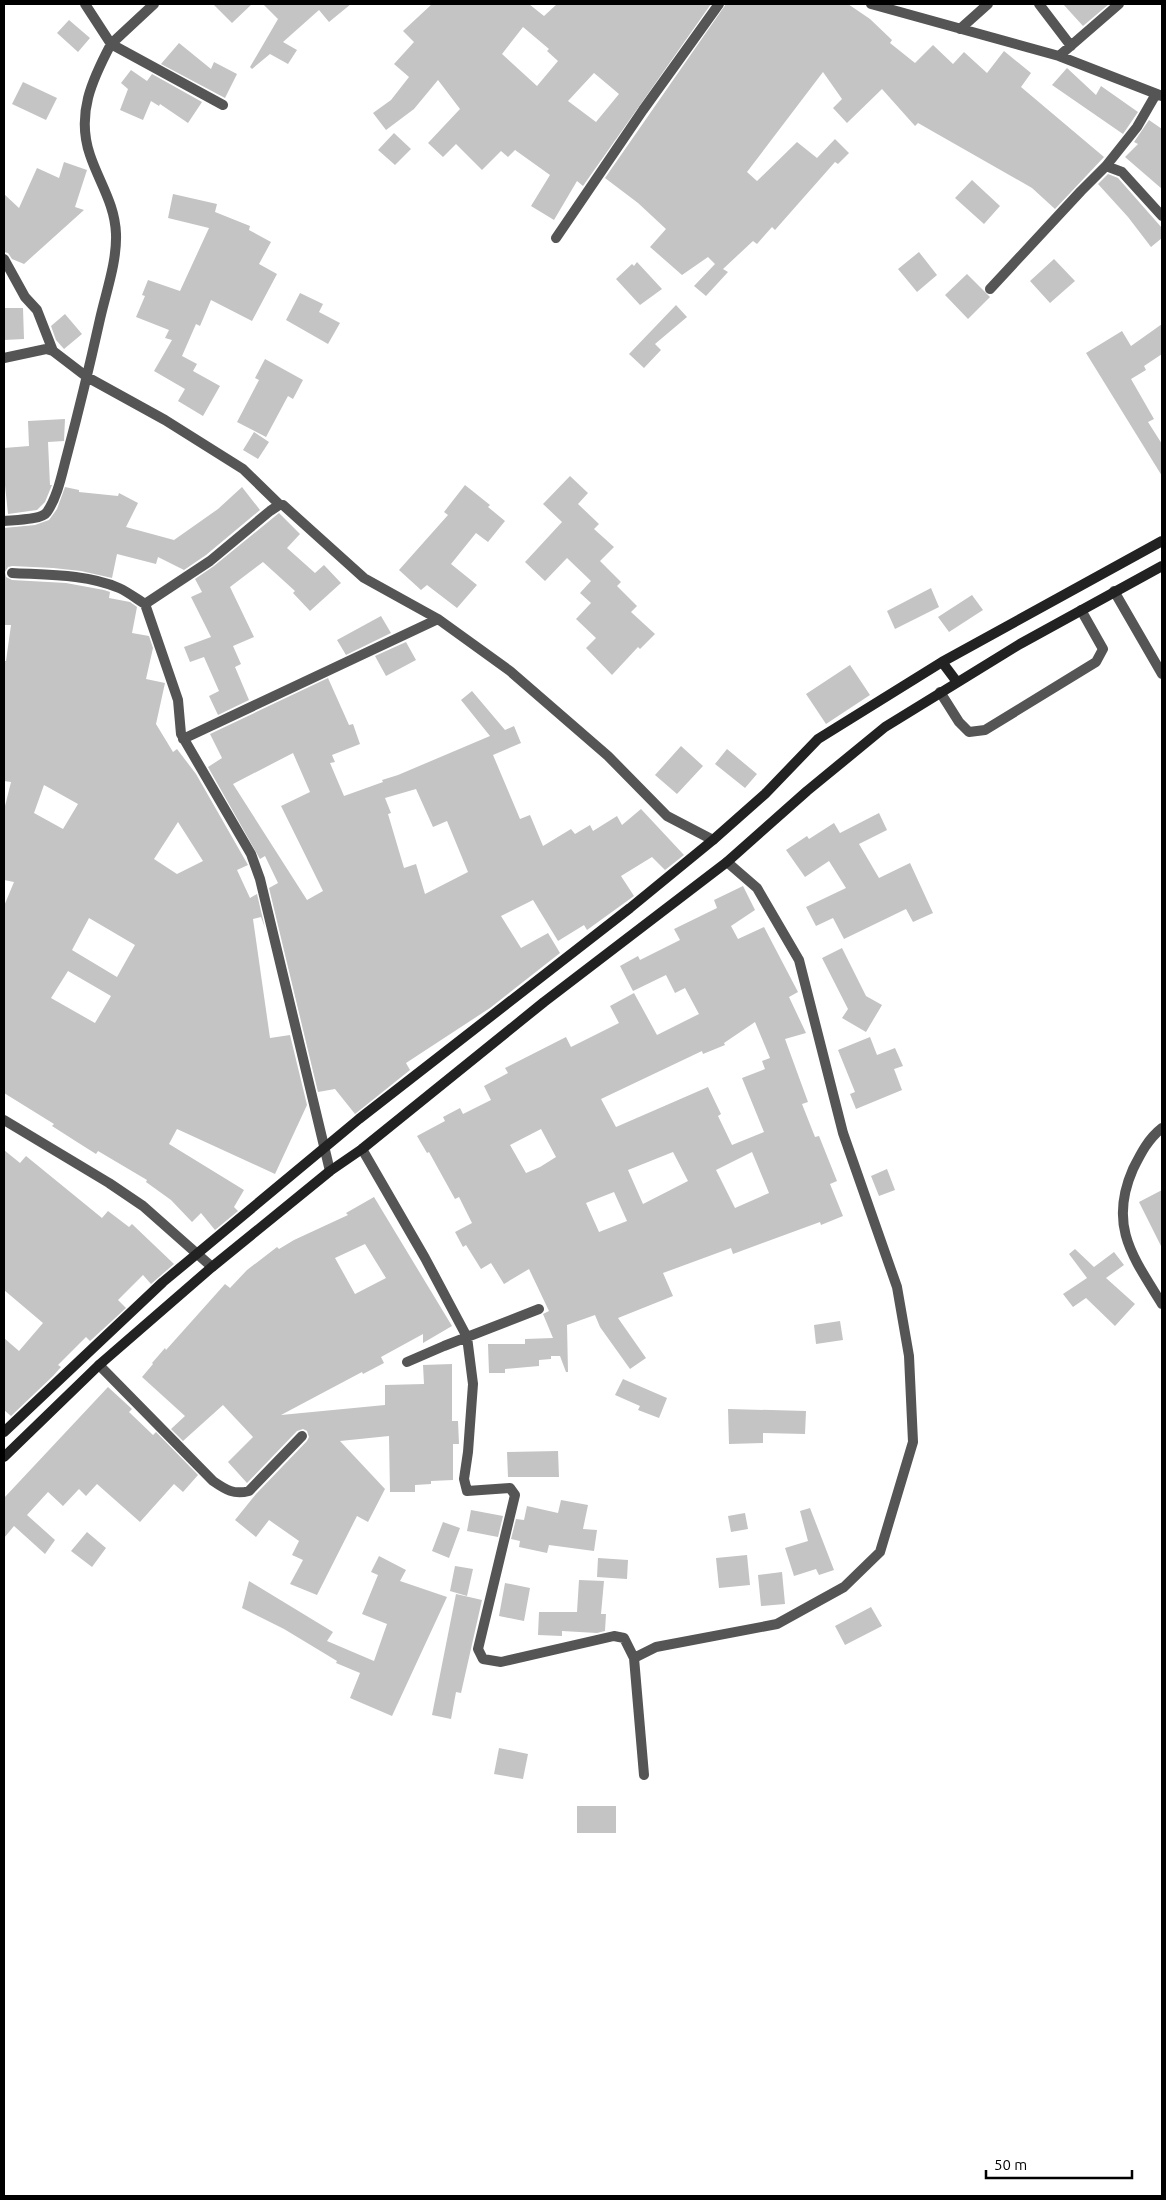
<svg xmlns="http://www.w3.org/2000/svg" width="1166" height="2200" font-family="Ubuntu,sans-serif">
  <rect width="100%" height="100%" fill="#fff"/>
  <path fill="#c4c4c4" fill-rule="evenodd" d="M213,4H252L232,23Z
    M263,4H351L329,22L319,10L283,42L297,50L288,64L270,54L252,69L250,67L278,19Z
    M432,4H529L544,16L557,4H711L583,186L577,181L554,220L531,206L550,175L515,150L508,157L501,151L482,170L456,144L443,157L428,143L460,109L438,80L414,109L386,130L373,113L391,100L409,77L394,64L414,42L403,31ZM523,27L549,49L547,51L558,61L537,86L502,54ZM594,73L619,94L596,122L568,101Z
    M726,4H848L870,19L892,40L890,43L915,63L933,45L953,64L964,52L987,73L1004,51L1031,73L1021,87L1104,157L1055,209L1032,188L1011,176L918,123L915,126L882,89L847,123L833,108L842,99L823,72L747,172L757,181L797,142L817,158L835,139L849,153L838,164L835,162L775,230L772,227L757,244L753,241L723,269L728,272L706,296L694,286L715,264L708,257L682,275L650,247L666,229L638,203L605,178Z
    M1063,4H1109L1083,26Z
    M69,20L90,38L78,52L57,33Z
    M179,43L211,69L214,62L237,74L225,98L161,64Z
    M1067,68L1096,95L1101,86L1138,112L1123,134L1052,85Z
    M131,70L147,81L152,74L202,102L188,123L160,104L159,106L151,101L143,120L120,110L128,89L121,83Z
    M23,82L57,98L46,120L12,104Z
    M1149,120L1162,129V189L1125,157L1138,144L1134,142Z
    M394,133L411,149L395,165L378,150Z
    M64,162L87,170L75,207L84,210L24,264L12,259L8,253L4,252V194L19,208L37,168L59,178Z
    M1108,174L1118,178L1162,228V238L1151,247L1128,217L1098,184Z
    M972,180L1000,206L984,224L955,198Z
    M173,194L217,204L215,212L250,226L249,230L271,242L259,264L277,274L252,321L211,300L200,326L196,324L182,356L197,364L193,371L220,386L203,416L178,401L185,389L154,371L172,340L165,338L169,330L136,317L145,296L142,295L148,280L180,291L209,228L168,218Z
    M919,252L937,275L917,292L898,269Z
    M1054,259L1075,281L1050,303L1030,281Z
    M637,262L662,289L640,305L616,279L632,264L634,266Z
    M967,274L990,297L968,319L945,295Z
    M300,293L323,304L319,312L340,323L328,344L286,320Z
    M676,305L687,317L655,344L661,350L644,368L629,354Z
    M4,308H23L24,339L4,340Z
    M65,314L82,334L64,349L56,340L51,326Z
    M1162,324V354L1144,366L1146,370L1131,379L1154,419L1148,422L1162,444V476L1086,353L1122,331L1131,346Z
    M265,359L303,380L293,399L288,396L266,437L237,422L259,380L255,378Z
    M65,419L64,441L48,442L50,485H52L45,502L37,510L8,514L4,476V448L29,446L28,421Z
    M254,432L269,442L258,459L243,450Z
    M570,476L588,493L578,504L599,524L594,529L614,547L600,561L621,582L617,586L637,606L631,612L655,634L640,649L638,647L612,675L586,648L596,638L576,619L591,603L580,593L591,581L567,558L545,581L525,562L562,522L543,504Z
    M465,485L490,505L488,507L505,521L488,542L476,533L451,564L477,585L457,608L427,585L421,590L399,570L448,515L444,512Z
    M65,487L79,490V492L118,496L119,493L138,503L126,527L174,540L218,509L242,487L260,510L206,555L184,570L158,557L156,564L117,554L112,578L81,571L53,568L12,566L8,567L5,572L6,577L12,580L66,583L104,590L110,592L109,598L130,602L137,607L132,633L149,636L153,648L146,679L165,683L156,724L173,752L177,749L196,774L248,865L237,870L250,898L257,894L265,928L261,917L253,919L270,1038L290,1035L307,1105L275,1174L177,1129L169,1144L244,1190L234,1207L238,1211L215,1230L201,1213L192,1222L171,1200L146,1182L147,1180L98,1151L96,1154L77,1142L52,1126L54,1124L4,1093V906L14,882L4,880V810L11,782L4,781V661H6L11,625H4V528L35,525L49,520L57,509ZM44,785L78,804L63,829L34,813ZM178,822L203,861L177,874L154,859ZM89,918L135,945L117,977L72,950ZM68,971L111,996L95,1023L51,998Z
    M279,513L300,534L287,548L315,573L324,565L341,583L310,611L293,593L295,591L263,562L230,587L254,637L233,646L241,664L235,667L249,700L218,715L209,696L219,691L204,657L190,662L184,647L211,637L191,597L202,592L195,579L214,566Z
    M931,588L939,607L895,629L887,611Z
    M972,595L983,610L949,632L938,617Z
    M381,616L391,633L346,655L337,640Z
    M406,642L416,660L386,676L375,656Z
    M850,665L870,695L826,724L806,694Z
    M328,678L349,725L353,724L360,744L332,755L335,762L330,763L344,796L383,782L382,780L398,775L490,736L461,700L472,691L505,730L514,726L521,743L493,755L520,819L530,815L543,846L571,829L575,834L590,825L593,831L617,816L622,825L641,809L684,855L665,870L652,857L621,876L634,896L587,930L584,925L558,941L533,900L501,916L521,948L548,933L560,953L490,1008L406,1063L410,1070L355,1114L335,1089L318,1092L269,888L278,883L265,856L260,859L208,767L222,758L210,734ZM293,753L310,792L281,806L323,891L307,900L233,784ZM416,789L433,827L447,821L468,872L425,894L416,864L404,868L388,814L391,813L385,798Z
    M681,746L703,766L677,794L655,775Z
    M727,749L757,774L745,788L715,764Z
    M879,813L887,830L859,844L879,878L910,863L933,913L913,922L906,909L844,939L833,918L816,926L806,907L846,888L829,861L805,877L786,850L807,836L809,839L834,823L840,833Z
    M743,886L755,910L731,926L738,939L764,927L798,992L789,997L806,1033L785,1039L808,1102L802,1104L815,1137L819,1136L837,1181L830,1184L843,1216L821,1225L820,1222L733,1254L731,1248L663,1273L673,1296L618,1318L646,1358L630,1369L600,1327L595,1315L567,1325L568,1372H566L560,1356H551V1359L539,1360V1366L505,1369V1373H489L488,1344H525V1339L553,1338L543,1314L549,1311L529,1269L504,1284L491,1263L481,1269L466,1245L463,1247L455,1232L472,1223L459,1197L455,1199L429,1152L427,1153L417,1136L445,1121L443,1117L460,1108L463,1114L491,1100L484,1086L508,1073L505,1068L566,1037L571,1047L619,1023L610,1006L634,993L657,1035L699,1014L685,988L675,993L666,975L633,991L620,966L638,956L640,960L680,940L674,929L717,908L714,900ZM755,1022L770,1058L762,1061L765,1069L742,1078L764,1132L732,1145L718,1116L721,1114L708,1087L616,1127L601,1099L702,1051L703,1054L725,1045L724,1043ZM541,1129L556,1157L540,1167L526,1173L510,1145ZM673,1152L688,1181L643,1204L628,1170ZM752,1152L769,1193L735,1208L716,1170ZM614,1192L627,1221L599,1232L586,1203Z
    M842,948L866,996L882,1005L866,1032L842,1018L848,1009L822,958Z
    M870,1037L877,1055L895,1048L903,1066L894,1069L902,1090L856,1109L850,1094L855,1092L838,1050Z
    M4,1150L20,1163L26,1156L102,1218L108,1211L129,1227L132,1224L174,1264L151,1284L143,1275L118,1300L126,1308L90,1341L86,1337L58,1365L61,1367L53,1376L11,1416L4,1410V1338L19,1351L43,1323L4,1290Z
    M887,1169L895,1190L879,1196L871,1176Z
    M1162,1190V1248L1139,1202Z
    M374,1197L452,1326L423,1343V1334L381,1357L384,1363L363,1374L362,1372L281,1415L385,1405V1385L424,1384L423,1365L452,1364V1421H458L459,1444H453V1480L431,1481V1484L415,1485V1492H390L389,1436L340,1441L385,1489L368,1522L357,1516L317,1595L290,1584L303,1560L292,1555L299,1541L269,1520L256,1537L235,1520L256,1494L307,1441L309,1437L307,1431L303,1429L297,1431L247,1483L228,1462L253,1437L223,1405L183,1441L171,1429L185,1416L142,1377L153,1364L152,1363L165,1348L166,1350L225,1284L230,1288L247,1270L277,1247L279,1249L294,1240L348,1215L346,1213ZM365,1244L386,1278L355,1294L335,1258Z
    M1075,1249L1094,1267L1114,1252L1124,1265L1106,1278L1135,1304L1115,1326L1086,1298L1073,1307L1063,1294L1087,1278L1069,1254Z
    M840,1321L843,1340L816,1344L814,1325Z
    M623,1379L667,1398L659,1418L638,1410L640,1406L615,1395Z
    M108,1387L132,1409L129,1412L153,1435L156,1432L198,1475L183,1492L174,1484L140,1522L97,1484L86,1496L79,1489L63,1506L48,1492L27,1515L55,1540L45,1554L14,1526L4,1538V1498Z
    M728,1409L806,1411L805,1434L763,1433V1443L729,1444Z
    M558,1451L559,1477H508L507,1452Z
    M561,1500L588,1505L583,1529L597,1530L594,1551L549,1545L547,1553L519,1547L520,1541L511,1539L516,1519L524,1520L527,1506L558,1513Z
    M810,1508L834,1570L819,1575L816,1569L794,1576L785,1548L808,1541L800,1511Z
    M471,1510L503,1516L498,1537L467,1531Z
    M745,1513L748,1529L731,1532L728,1516Z
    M443,1522L460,1528L449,1558L432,1551Z
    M87,1532L106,1548L92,1567L71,1551Z
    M747,1555L750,1585L719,1588L716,1558Z
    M379,1556L406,1570L400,1581L447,1597L392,1716L350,1698L360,1673L336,1663L337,1661L284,1629L242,1608L249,1581L333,1632L327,1641L374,1661L387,1624L362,1614L378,1575L371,1572Z
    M598,1558L628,1560L627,1579L597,1577Z
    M455,1566L473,1569L467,1596L450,1591Z
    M782,1572L785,1604L761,1606L758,1575Z
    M579,1580L604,1581L601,1614H606L605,1631L597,1633L562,1631V1636L538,1635L539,1612H577Z
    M505,1583L530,1588L524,1621L499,1616Z
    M456,1594L482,1600L461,1693L456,1692L451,1719L432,1715Z
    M871,1607L882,1626L845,1645L835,1626Z
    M499,1748L528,1754L523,1779L494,1774Z
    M577,1806H616V1833H577Z"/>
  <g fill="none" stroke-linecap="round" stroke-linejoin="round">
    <path stroke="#555" stroke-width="10" d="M940,692L959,722L969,732L985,730L1096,662L1103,649L1081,610"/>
    <path stroke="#555" stroke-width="10" d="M154,4L111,44L223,105
      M871,4L1059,56L1162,96
      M1039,4L1071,46
      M960,29L988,4
      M1059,56L1119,4
      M1106,166L1122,172L1162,216
      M556,238L643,110L719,4
      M4,259L25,297L37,310L53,351
      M990,289L1081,191L1106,166L1137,127L1156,94
      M4,358L46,349L53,351L87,377L165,420L243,469L280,505
      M4,521C14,520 42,520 47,512C58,496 62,473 67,455C79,410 90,364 100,319C106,292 117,262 116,234C115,204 99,182 90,155C76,114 92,80 111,44L85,4
      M12,573C47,575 86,574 119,588C128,592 137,599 145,604L178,700L181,734L251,854L260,879L330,1171
      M1114,591L1162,674
      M145,604L210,561L270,511L279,505H283L364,578L438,619L510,671L608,756L667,816L713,840
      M183,739L438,619
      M4,1120L109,1183L143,1206L212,1267
      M1162,1128C1148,1139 1141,1153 1133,1169C1108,1226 1133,1257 1162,1304
      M362,1149L425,1258L467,1337L473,1384L468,1452L464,1479L467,1491L510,1488L515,1495L478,1649L483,1659L501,1662L614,1636L624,1638L634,1658L644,1775
      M407,1362L444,1346L539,1309
      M99,1365L213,1481C226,1490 234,1495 249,1491L302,1436
      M634,1658L656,1647L777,1624L844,1587L880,1552L913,1442L909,1356L897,1287L843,1133L799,960L757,888L727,862"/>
    <path stroke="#222" stroke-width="10" d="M942,662L957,682
      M4,1432L163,1282L359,1119L630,908L713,840L765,794L818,739L942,662L1162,541
      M4,1457L99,1365L212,1267L330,1171L362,1149L544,1002L727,862L807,791L885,727L1020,644L1162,566"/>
  </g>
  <rect width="1166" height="2200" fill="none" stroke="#000000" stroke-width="10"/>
  <path d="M986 2170v8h146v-8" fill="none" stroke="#000000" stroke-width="2.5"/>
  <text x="994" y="2170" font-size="15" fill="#000000" stroke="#ffffff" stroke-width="4" paint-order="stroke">50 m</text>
</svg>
